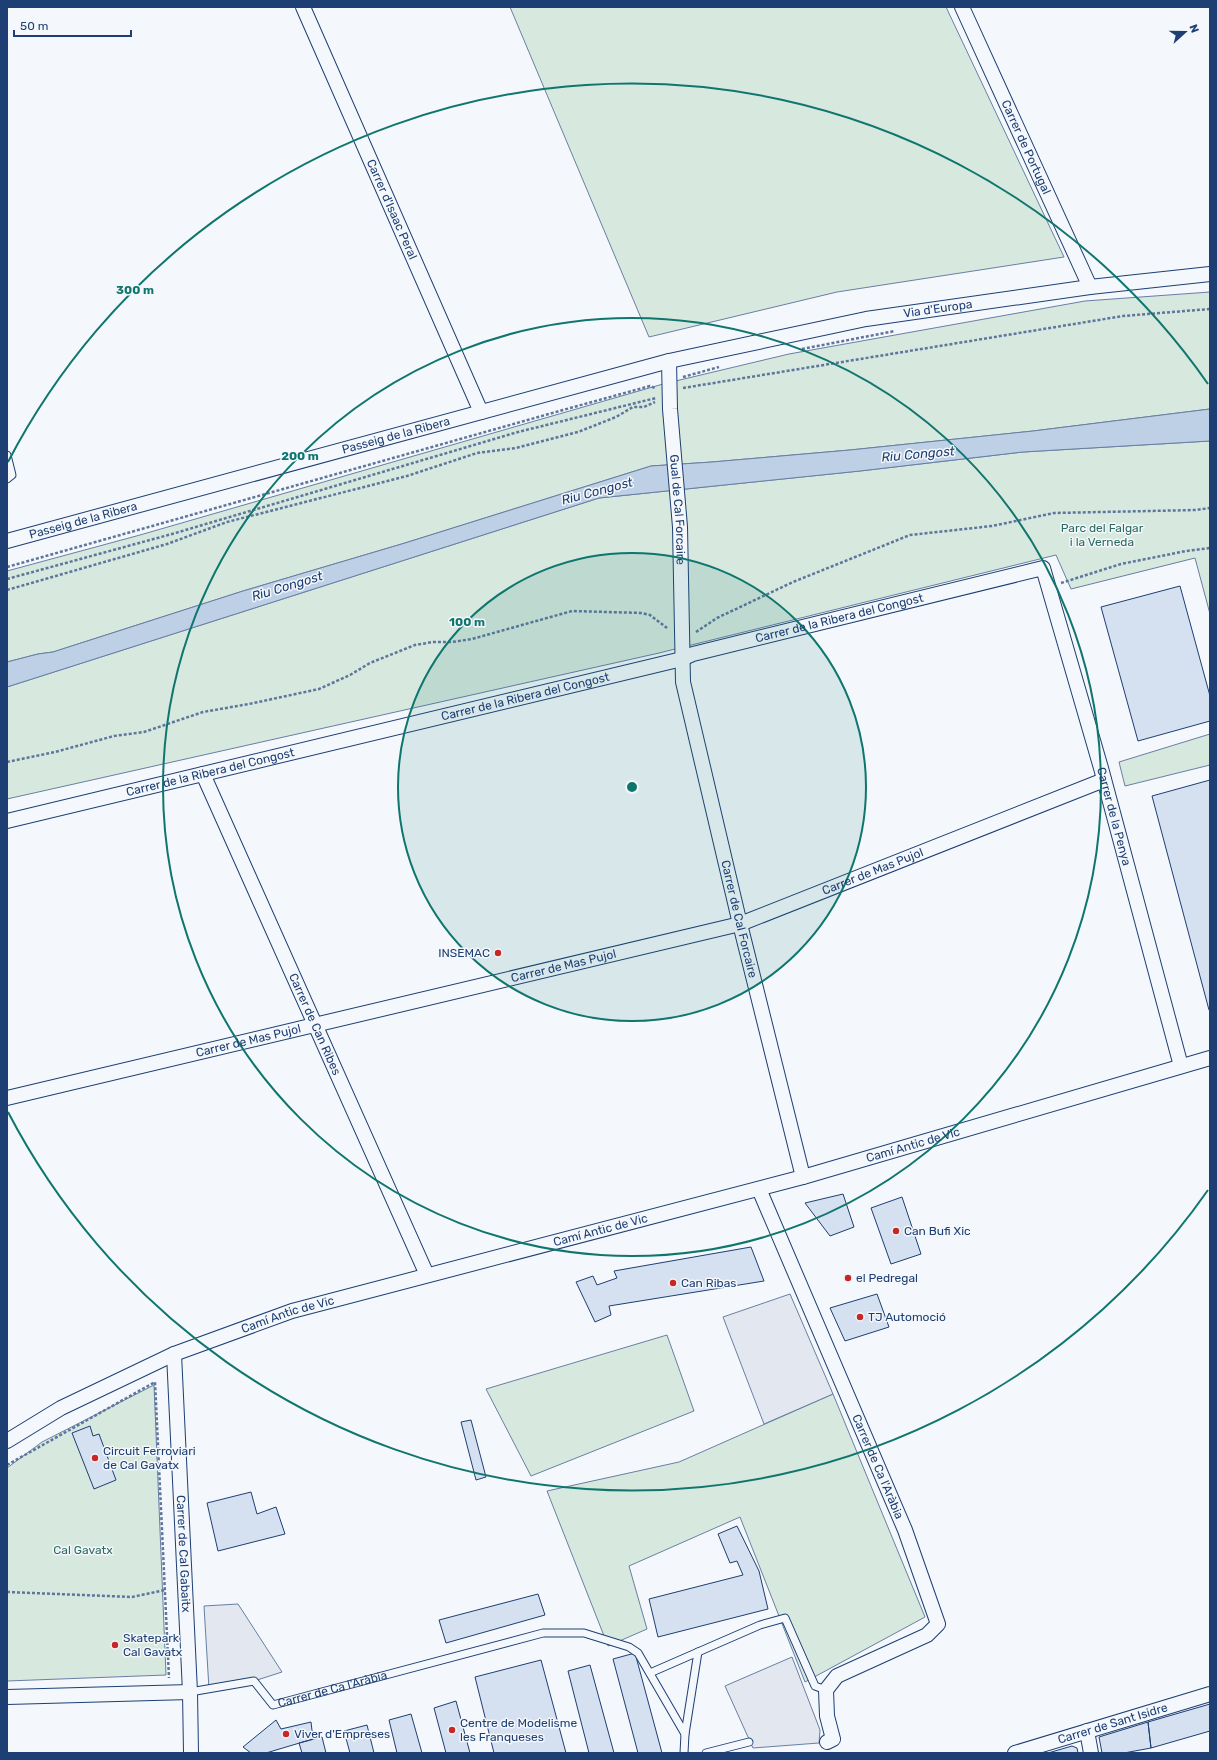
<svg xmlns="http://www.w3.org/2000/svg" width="1217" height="1760" font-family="Rubik,sans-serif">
  <rect width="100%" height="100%" fill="#f4f7fb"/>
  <path fill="#d7e8df" stroke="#687fa3" d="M510,7H946L1064,257L837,292L649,337Z
    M1210,292V409L1033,431L850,450L712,462L651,466L405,543L243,591L53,652L38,654L7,662V571L140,535L663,384L789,354L1085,301Z
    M1210,441V614L1195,558L1071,589L1056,555L659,653L7,799V687L599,498L860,471L1023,452Z
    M1210,734V765L1125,786L1119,762Z
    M667,1335L694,1411L531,1476L486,1389Z
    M154,1385L166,1675L7,1681V1468L42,1442Z
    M833,1394L925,1617L805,1682L740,1517L629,1566L647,1629L608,1646L547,1491L679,1462Z"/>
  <path fill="#e3e8f0" stroke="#687fa3" d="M790,1294L833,1394L764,1424L723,1317Z
    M238,1604L282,1672L254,1681L209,1689L204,1606Z
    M792,1657L820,1730L819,1743L753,1748L725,1686Z"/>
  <path fill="#bed0e5" stroke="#687fa3" d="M1210,409V441L1023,452L860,471L599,498L7,687V662L38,654L53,652L243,591L405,543L651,466L712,462L850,450L1033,431Z"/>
  <path fill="#d5e0f0" stroke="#1d3f73" d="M1180,586L1210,696V721L1138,741L1101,607Z
    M1210,780V1010H1209L1152,796Z
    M843,1194L854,1227L830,1236L805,1203Z
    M902,1197L921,1254L891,1264L871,1208Z
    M751,1247L764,1281L609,1306L611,1315L595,1322L576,1282L593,1276L597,1285L617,1278L614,1271Z
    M877,1294L889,1327L845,1341L830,1308Z
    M471,1420L486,1477L476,1480L461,1422Z
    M90,1426L93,1436L99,1434L116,1480L94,1489L72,1433Z
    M251,1492L257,1514L276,1507L285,1534L218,1551L207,1503Z
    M737,1526L759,1571L768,1609L658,1637L649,1599L743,1575L737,1561L730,1563L718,1534Z
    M538,1594L545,1615L446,1643L439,1620Z
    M635,1653L662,1753H638L613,1659Z
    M541,1660L566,1753H494L475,1677Z
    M590,1665L614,1753H589L568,1671Z
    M456,1701L470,1753H446L434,1708Z
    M1210,1704V1731L1151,1748L1148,1722Z
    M411,1714L422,1753H397L389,1720Z
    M276,1720L281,1729L311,1722L313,1739L266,1753H251L243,1747Z
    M1148,1722L1151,1748L1124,1753H1102L1099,1737Z
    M367,1725L374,1753H350L344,1731Z
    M322,1737L326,1753H302L299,1743Z
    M1072,1746L1077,1748L1078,1753H1048Z"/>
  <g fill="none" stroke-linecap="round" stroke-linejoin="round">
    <defs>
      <g id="lane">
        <path d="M7,455L12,475L7,479"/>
        <path d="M650,1673L760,1625L785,1618L815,1686L826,1690"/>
        <path id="s1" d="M190,1692L254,1681L273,1705L543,1633H584L629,1647L638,1653L685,1734L684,1753"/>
        <path d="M685,1734L698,1652"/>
        <path d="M706,1753L749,1742"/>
      </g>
      <g id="street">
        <path id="s2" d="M303,7L481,412"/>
        <path id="s3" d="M962,7L1090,287"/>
        <path id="s4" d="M669,361L670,409L680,527L683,682L740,924L803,1177"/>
        <path id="s5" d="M7,541L669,361L866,319L1090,287L1210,274"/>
        <path id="s6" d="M203,774L427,1275"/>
        <path id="s7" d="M7,821L682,659L693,654L1043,568L1101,768L1181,1066"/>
        <path id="s8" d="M7,1098L740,924L1104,780"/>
        <path id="s9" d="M759,1189L905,1530L938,1624L927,1635L837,1676L826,1690L827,1716L833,1739L827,1742"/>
        <path id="s10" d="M174,1354L190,1692L191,1753"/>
        <path id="s11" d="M7,1441L61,1408L174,1354L292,1311L803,1177L1210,1058"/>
        <path d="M7,1697L190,1692"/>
        <path d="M1087,1731L1091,1753"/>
        <path id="s12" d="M1015,1753L1210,1694"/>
      </g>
    </defs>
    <use href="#lane" stroke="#1d3f73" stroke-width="9"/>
    <use href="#street" stroke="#1d3f73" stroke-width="16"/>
    <path stroke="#5e769c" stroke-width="2.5" stroke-dasharray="3 2" stroke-linecap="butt" d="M802,349L895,331
      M683,377L719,367
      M683,388L1123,316L1210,309
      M7,567L563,410L650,386L655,388
      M7,579L172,534L518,432L656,398
      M1061,583L1121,564L1186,551L1210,548
      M7,590L167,544L227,522L407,476L477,453L516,448L578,432L616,417L633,407H644L655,402
      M696,632L717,618L793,582L910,535L992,526L1054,513L1196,510L1210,508
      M7,762L55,752L114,736L144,732L203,712L249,704L319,689L350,675L370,663L415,645L433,642H452L472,639L572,611L642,613L650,615L667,628
      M7,1465L155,1382L169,1678
      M7,1592L132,1597L165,1590"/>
    <use href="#lane" stroke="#f4f7fb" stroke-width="7"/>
    <use href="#street" stroke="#f4f7fb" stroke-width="14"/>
  </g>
  <circle cx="632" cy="787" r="234" fill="#0f766e" fill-opacity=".12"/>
  <g fill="none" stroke="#0f766e" stroke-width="2">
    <circle cx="632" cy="787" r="234"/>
    <circle cx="632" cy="787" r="469"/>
    <path d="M1208 1190A703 703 0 0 1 8 1112M8 462A703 703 0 0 1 1208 384"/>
  </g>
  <g fill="#c62828" stroke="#f4f7fb" stroke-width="1.5">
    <circle cx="498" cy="953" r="4"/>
    <circle cx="896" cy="1231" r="4"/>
    <circle cx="848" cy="1278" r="4"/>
    <circle cx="673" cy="1283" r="4"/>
    <circle cx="860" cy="1317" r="4"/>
    <circle cx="95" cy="1458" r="4"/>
    <circle cx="115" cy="1645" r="4"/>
    <circle cx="452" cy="1730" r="4"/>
    <circle cx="286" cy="1734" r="4"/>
  </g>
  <g text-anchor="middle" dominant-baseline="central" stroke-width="3" stroke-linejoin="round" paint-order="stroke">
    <g font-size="12" fill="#1d3f73" stroke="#f4f7fb">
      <text stroke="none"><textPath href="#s3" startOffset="154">Carrer de Portugal</textPath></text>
      <text stroke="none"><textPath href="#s2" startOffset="221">Carrer d'Isaac Peral</textPath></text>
      <text stroke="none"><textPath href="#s5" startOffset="960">Via d'Europa</textPath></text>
      <text stroke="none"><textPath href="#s5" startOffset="403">Passeig de la Ribera</textPath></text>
      <text stroke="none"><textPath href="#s4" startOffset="149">Gual de Cal Forcaire</textPath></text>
      <text stroke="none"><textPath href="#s5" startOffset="79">Passeig de la Ribera</textPath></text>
      <text stroke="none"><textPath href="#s7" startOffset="857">Carrer de la Ribera del Congost</textPath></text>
      <text stroke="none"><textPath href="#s7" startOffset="533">Carrer de la Ribera del Congost</textPath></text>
      <text stroke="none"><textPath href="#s7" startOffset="209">Carrer de la Ribera del Congost</textPath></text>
      <text stroke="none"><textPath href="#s7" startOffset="1325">Carrer de la Penya</textPath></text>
      <text stroke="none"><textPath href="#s8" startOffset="896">Carrer de Mas Pujol</textPath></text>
      <text stroke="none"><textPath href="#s4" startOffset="565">Carrer de Cal Forcaire</textPath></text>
      <text stroke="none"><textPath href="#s8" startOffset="572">Carrer de Mas Pujol</textPath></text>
      <text stroke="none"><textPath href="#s6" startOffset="274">Carrer de Can Ribes</textPath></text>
      <text stroke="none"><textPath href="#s8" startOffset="248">Carrer de Mas Pujol</textPath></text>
      <text stroke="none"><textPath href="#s11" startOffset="957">Camí Antic de Vic</textPath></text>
      <text stroke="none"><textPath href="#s11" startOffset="633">Camí Antic de Vic</textPath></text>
      <text stroke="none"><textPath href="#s11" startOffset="309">Camí Antic de Vic</textPath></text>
      <text stroke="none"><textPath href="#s9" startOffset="302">Carrer de Ca l'Aràbia</textPath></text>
      <text stroke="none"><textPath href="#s10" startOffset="200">Carrer de Cal Gabaitx</textPath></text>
      <text stroke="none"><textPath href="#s1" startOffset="157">Carrer de Ca l'Aràbia</textPath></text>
      <text stroke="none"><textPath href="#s12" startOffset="102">Carrer de Sant Isidre</textPath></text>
    </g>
    <g font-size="12" fill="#2c6c60" stroke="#f4f7fb">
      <text x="1102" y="528">Parc del Falgar<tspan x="1102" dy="14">i la Verneda</tspan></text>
      <text x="83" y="1550">Cal Gavatx</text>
    </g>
    <g font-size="12" fill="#1d3f73" stroke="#f4f7fb" text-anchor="start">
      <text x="490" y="953" text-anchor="end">INSEMAC</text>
      <text x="904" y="1231">Can Bufi Xic</text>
      <text x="856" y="1278">el Pedregal</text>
      <text x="681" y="1283">Can Ribas</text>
      <text x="868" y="1317">TJ Automoció</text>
      <text x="103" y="1451">Circuit Ferroviari<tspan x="103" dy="14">de Cal Gavatx</tspan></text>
      <text x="123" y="1638">Skatepark<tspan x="123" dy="14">Cal Gavatx</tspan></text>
      <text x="460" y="1723">Centre de Modelisme<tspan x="460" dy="14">les Franqueses</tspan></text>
      <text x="294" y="1734">Viver d'Empreses</text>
    </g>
    <g font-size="13" font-style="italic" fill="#1d3f73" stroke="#f4f7fb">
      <text transform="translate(918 454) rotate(-5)">Riu Congost</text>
      <text transform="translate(597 491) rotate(-15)">Riu Congost</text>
      <text transform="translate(287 586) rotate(-17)">Riu Congost</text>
    </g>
  </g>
  <circle cx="632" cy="787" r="6" fill="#0f766e" stroke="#f4f7fb" stroke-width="2"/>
  <g font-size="12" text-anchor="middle" font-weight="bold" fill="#0f766e" stroke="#f4f7fb" stroke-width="3" stroke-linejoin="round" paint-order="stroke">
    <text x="135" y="294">300 m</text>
    <text x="300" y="460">200 m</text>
    <text x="467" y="626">100 m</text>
  </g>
  <rect width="1217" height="1760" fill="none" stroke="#1d3f73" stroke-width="16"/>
  <g transform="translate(1185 32) rotate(69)" stroke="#f4f7fb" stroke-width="3" paint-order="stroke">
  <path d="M0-3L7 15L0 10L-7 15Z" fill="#1d3f73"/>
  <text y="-6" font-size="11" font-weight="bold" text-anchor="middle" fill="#1d3f73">N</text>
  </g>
  <path d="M14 30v6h117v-6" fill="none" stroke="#1d3f73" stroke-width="2"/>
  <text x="20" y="30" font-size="12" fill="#1d3f73" stroke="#f4f7fb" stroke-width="3" paint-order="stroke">50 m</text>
</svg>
